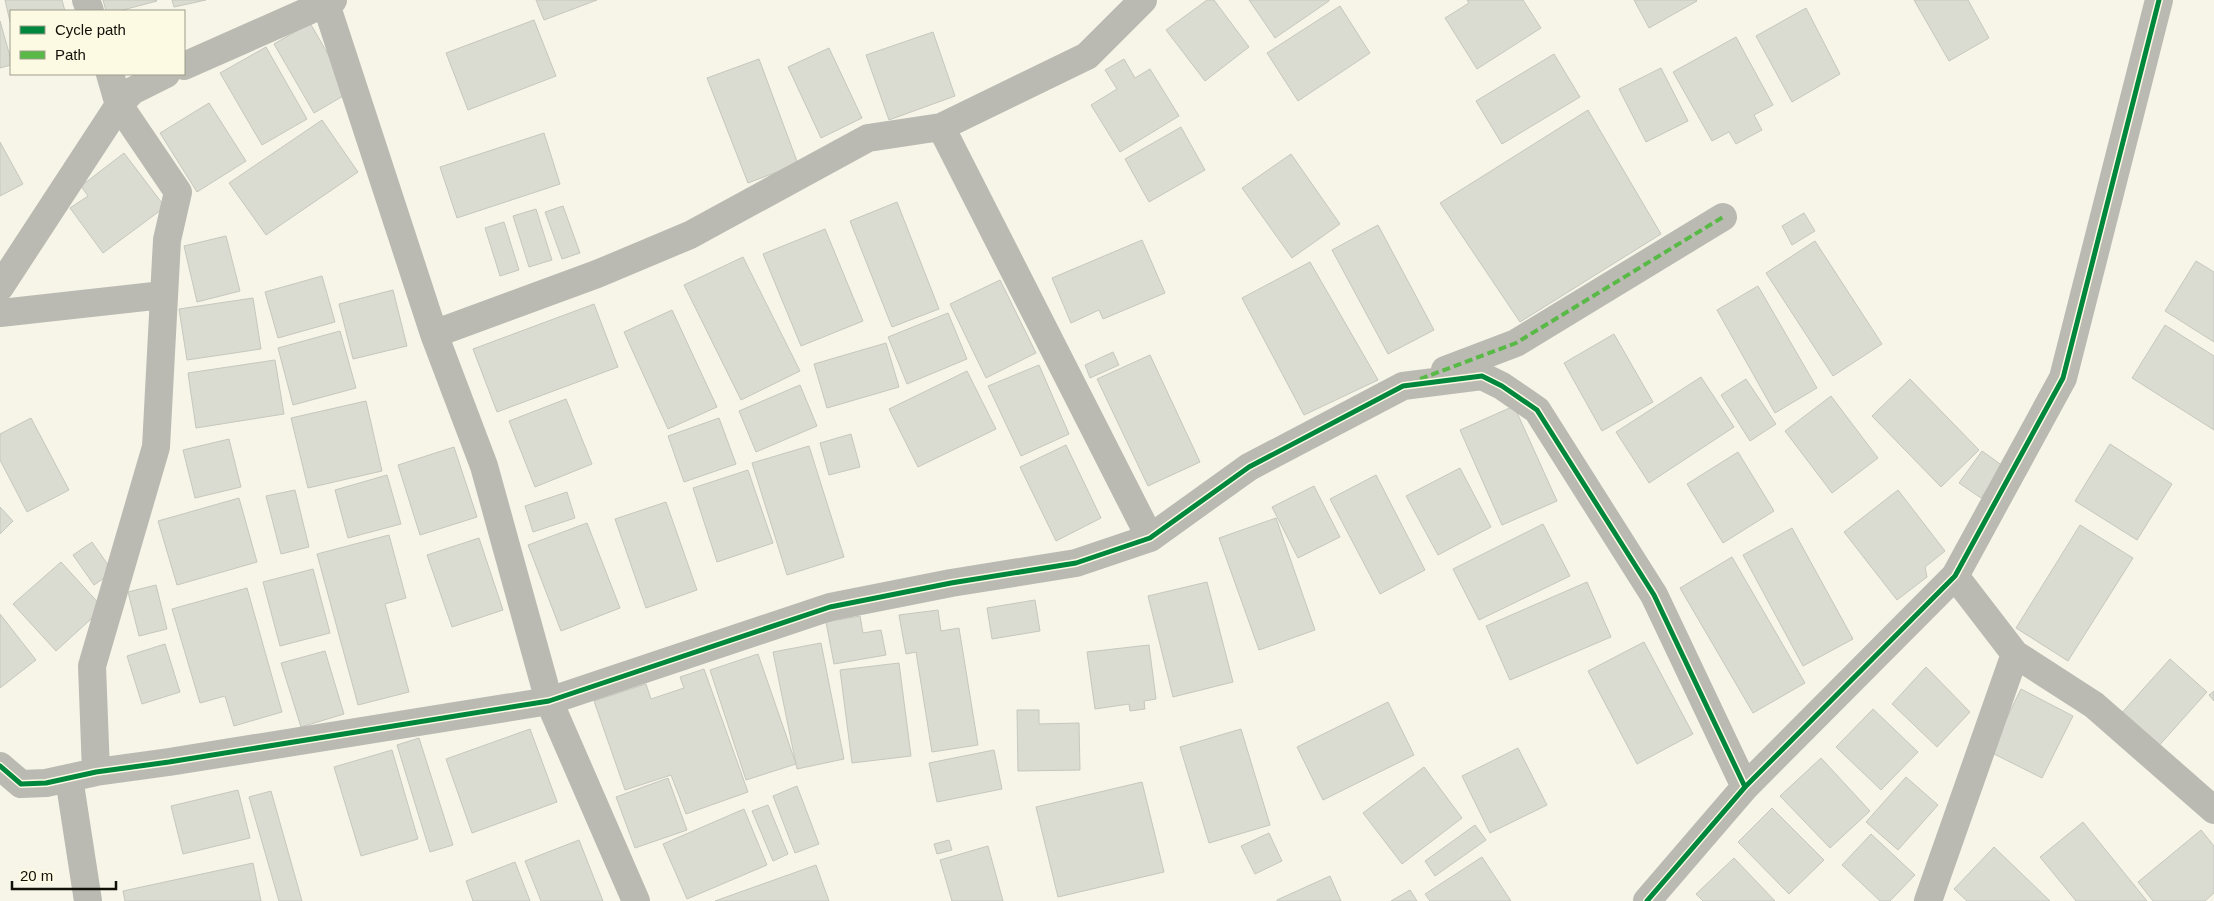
<svg xmlns="http://www.w3.org/2000/svg" width="2214" height="901" font-family="Arial,sans-serif">
  <rect width="100%" height="100%" fill="#f6f5e8"/>
  <path fill="#dadbd1" stroke="#c6c7be" d="M5,0H62L65,11H11V26Z
    M103,0H156L157,1L119,11H106Z
    M172,0H206L174,7Z
    M536,0H597L544,20Z
    M1207,0H1214L1249,47L1205,81L1166,30Z
    M1249,0H1329V1L1275,38Z
    M1467,0H1523L1541,28L1477,69L1445,18L1469,3Z
    M1634,0H1696L1697,1L1649,28Z
    M1914,0H1968L1989,38L1949,61Z
    M1340,6L1370,53L1298,101L1267,53Z
    M1806,8L1840,74L1792,102L1756,36Z
    M534,20L556,76L468,110L446,53Z
    M0,21L11,60V65L0,68Z
    M310,23L350,92L314,113L274,44Z
    M933,32L955,96L889,120L866,55Z
    M1736,37L1773,105L1754,115L1762,130L1736,144L1729,132L1712,141L1673,72Z
    M266,47L307,119L262,145L220,73Z
    M829,48L862,118L821,138L788,67Z
    M1554,54L1580,97L1502,144L1476,101Z
    M759,59L798,164L748,183L707,78Z
    M1124,59L1135,78L1150,69L1179,116L1120,152L1091,105L1117,89L1105,70Z
    M1661,68L1688,121L1646,142L1619,89Z
    M209,103L246,161L197,192L160,133Z
    M1588,110L1661,234L1520,322L1440,203Z
    M322,120L358,172L266,235L229,183Z
    M1181,127L1205,170L1149,202L1125,159Z
    M544,133L560,184L457,218L440,167Z
    M0,142L23,184L0,196Z
    M124,153L165,207L103,253L70,208L88,196L81,186Z
    M1291,154L1340,224L1292,258L1242,188Z
    M897,202L939,309L892,327L850,221Z
    M563,206L580,253L562,259L545,212Z
    M536,209L552,260L529,267L513,216Z
    M1804,213L1815,231L1792,245L1782,226Z
    M504,222L519,270L500,276L485,228Z
    M1378,225L1434,330L1388,354L1332,250Z
    M825,229L863,321L801,346L763,254Z
    M226,236L240,291L197,302L184,246Z
    M1142,240L1165,293L1103,319L1099,310L1071,323L1052,278Z
    M1815,241L1882,344L1833,376L1766,273Z
    M743,257L800,371L741,400L684,285Z
    M2196,261L2214,272V342L2165,311Z
    M1310,262L1378,380L1304,415L1242,298Z
    M322,276L335,322L278,338L265,292Z
    M1000,280L1036,353L986,378L950,304Z
    M1758,286L1817,388L1775,413L1717,310Z
    M393,290L407,346L353,359L339,304Z
    M253,298L261,349L187,360L179,309Z
    M594,304L618,367L497,412L473,349Z
    M672,310L717,407L668,429L624,332Z
    M948,313L967,359L907,384L888,337Z
    M2165,325L2214,356V430L2132,378Z
    M340,331L356,388L293,405L278,348Z
    M1614,334L1653,402L1602,431L1564,363Z
    M886,343L899,387L827,408L814,364Z
    M1113,352L1119,365L1090,378L1085,365Z
    M1150,355L1200,462L1148,486L1097,379Z
    M275,360L284,414L196,428L188,373Z
    M1039,365L1069,434L1021,456L988,386Z
    M967,371L996,429L918,467L889,409Z
    M1701,377L1734,427L1649,483L1616,432Z
    M1746,379L1776,424L1750,441L1721,395Z
    M1910,379L1979,450L1941,487L1872,416Z
    M800,385L817,426L756,452L739,411Z
    M1831,396L1878,458L1832,493L1785,431Z
    M566,399L592,464L535,487L509,421Z
    M366,401L382,471L308,488L291,418Z
    M1514,406L1557,501L1502,525L1460,430Z
    M31,418L69,490L27,512L0,460V434Z
    M719,418L736,464L684,482L668,436Z
    M851,434L860,467L829,475L820,443Z
    M229,439L241,487L195,498L183,450Z
    M2110,444L2172,484L2137,540L2075,501Z
    M1066,445L1101,518L1056,541L1020,467Z
    M809,446L844,557L787,575L752,463Z
    M454,447L477,517L420,535L398,465Z
    M1982,451L2003,466L1981,498L1959,483Z
    M1738,452L1774,511L1723,543L1687,484Z
    M1460,468L1491,527L1438,555L1406,496Z
    M748,470L773,543L717,562L693,488Z
    M387,475L401,524L348,538L335,490Z
    M1376,475L1425,570L1380,594L1330,499Z
    M1314,486L1340,537L1298,558L1272,507Z
    M295,490L309,547L281,554L266,496Z
    M1898,490L1945,551L1925,567L1927,577L1897,600L1844,532Z
    M567,492L575,518L533,532L525,506Z
    M239,498L257,562L177,585L158,521Z
    M666,502L697,590L646,608L615,519Z
    M0,507L13,521L0,534Z
    M1276,518L1315,630L1259,650L1219,538Z
    M587,523L620,608L561,631L528,545Z
    M1543,524L1570,576L1479,620L1453,569Z
    M2080,525L2133,558L2068,661L2016,628Z
    M1792,528L1853,639L1803,666L1743,555Z
    M389,535L406,598L385,604L409,692L358,705L317,554Z
    M479,538L503,610L452,627L427,555Z
    M92,542L113,572L94,585L73,555Z
    M1732,557L1805,683L1753,713L1680,588Z
    M61,562L103,608L56,651L13,604Z
    M313,569L330,633L280,646L263,582Z
    M1207,582L1233,682L1173,697L1148,596Z
    M1587,582L1611,637L1510,680L1486,626Z
    M156,585L167,629L139,636L128,592Z
    M247,588L282,712L234,726L225,696L200,703L172,609Z
    M1035,600L1040,631L992,639L987,608Z
    M938,610L941,631L959,628L978,745L932,752L916,652L906,654L899,615Z
    M0,614L36,660L0,688Z
    M860,616L863,633L881,630L886,655L834,664L826,622Z
    M1644,642L1693,734L1637,764L1588,671Z
    M821,643L844,759L797,769L773,652Z
    M165,644L180,692L142,704L127,656Z
    M1149,645L1156,699L1144,701L1145,709L1130,711L1129,704L1095,709L1087,652Z
    M325,651L344,714L301,727L281,663Z
    M758,654L796,764L746,780L710,670Z
    M2170,659L2207,692L2156,749L2119,716Z
    M899,663L911,756L852,763L840,670Z
    M1926,667L1970,712L1937,747L1892,704Z
    M704,669L748,792L686,814L671,775L625,790L594,701L646,684L651,699L684,688L680,677Z
    M2021,689L2073,716L2042,778L1990,752Z
    M2214,691V701L2209,695Z
    M1388,702L1414,755L1323,800L1297,747Z
    M1873,709L1918,752L1881,790L1836,747Z
    M1017,710H1039V724L1079,723L1080,770L1018,771Z
    M530,729L557,802L472,833L446,759Z
    M1241,729L1270,825L1209,843L1180,747Z
    M419,738L453,845L430,852L397,745Z
    M1518,748L1547,805L1490,833L1462,776Z
    M392,750L418,839L361,856L334,767Z
    M994,750L1002,789L937,802L929,763Z
    M1821,758L1870,811L1830,848L1780,796Z
    M1424,767L1462,818L1402,864L1363,813Z
    M1906,777L1938,805L1898,850L1866,822Z
    M668,778L687,830L635,848L616,797Z
    M1142,782L1164,872L1058,897L1036,807Z
    M797,786L819,844L795,853L773,796Z
    M238,790L250,838L183,854L171,806Z
    M271,791L302,901H279L249,797Z
    M768,805L788,854L773,861L752,811Z
    M1772,808L1824,860L1789,894L1738,842Z
    M744,809L767,865L687,899L663,844Z
    M2083,822L2147,901H2076L2040,857Z
    M1475,825L1486,840L1435,876L1425,861Z
    M2201,830L2214,846V893L2205,901H2153L2138,882Z
    M1269,833L1282,861L1255,874L1241,846Z
    M1871,834L1915,875L1890,901H1880L1842,865Z
    M579,840L603,901H541L525,861Z
    M949,840L952,850L937,854L934,844Z
    M988,846L1003,901H952L940,860Z
    M1994,847L2050,901H1967L1954,889Z
    M1482,857L1511,901H1430L1425,894Z
    M1734,858L1775,901H1703L1696,894Z
    M515,862L530,901H473L466,881Z
    M253,863L261,901H125L123,891Z
    M816,865L829,901H715Z
    M1330,876L1341,901H1277V900Z
    M1410,890L1417,901H1391Z"/>
  <g fill="none" stroke-linecap="round" stroke-linejoin="round">
    <path stroke="#bab9b2" stroke-width="28" d="M86,0L90,11
      M326,4L434,334L484,466L549,701L636,901
      M184,66L333,0
      M941,127L1150,538
      M0,287L119,105L132,91L166,74
      M0,313L163,295
      M434,334L597,274L690,235L868,138L941,127L1087,56L1143,0
      M1445,370L1516,343L1723,217
      M1955,576L2015,654L2094,705L2214,810
      M0,766L21,784L46,783L96,772L169,762L549,701L830,607L951,583L1076,563L1150,538L1249,467L1403,386L1482,376L1502,386L1537,410L1654,595L1745,787
      M96,772L92,666L156,447L167,240L178,192L119,105L110,74
      M69,778L88,901
      M1647,901L1745,787L1955,576L2063,378L2159,0
      M1928,901L2015,654"/>
    <path stroke="#58b947" stroke-width="4" stroke-dasharray="8 4" stroke-linecap="butt" d="M1420,379L1516,343L1723,217"/>
    <defs>
      <path id="cycleway" d="M0,766L21,784L46,783L96,772L169,762L549,701L830,607L951,583L1076,563L1150,538L1249,467L1403,386L1482,376L1502,386L1537,410L1654,595L1745,787
        M1647,901L1745,787L1955,576L2063,378L2159,0"/>
    </defs>
    <use href="#cycleway" stroke="#fcfae2" stroke-width="8"/>
    <use href="#cycleway" stroke="#00873e" stroke-width="5"/>
  </g>
  <rect x="10" y="10" width="175" height="65" fill="#fcfae2" stroke="#9e9d8b"/>
  <rect x="20" y="26" width="25" height="8" fill="#00873e" stroke="#9e9d8b"/>
  <text x="55" y="35" font-size="15" fill="#111109">Cycle path</text>
  <rect x="20" y="51" width="25" height="8" fill="#58b947" stroke="#9e9d8b"/>
  <text x="55" y="60" font-size="15" fill="#111109">Path</text>
  <path d="M12 881v8h104v-8" fill="none" stroke="#111109" stroke-width="2.5"/>
  <text x="20" y="881" font-size="15" fill="#111109" stroke="#fcfae2" stroke-width="4" paint-order="stroke">20 m</text>
</svg>
